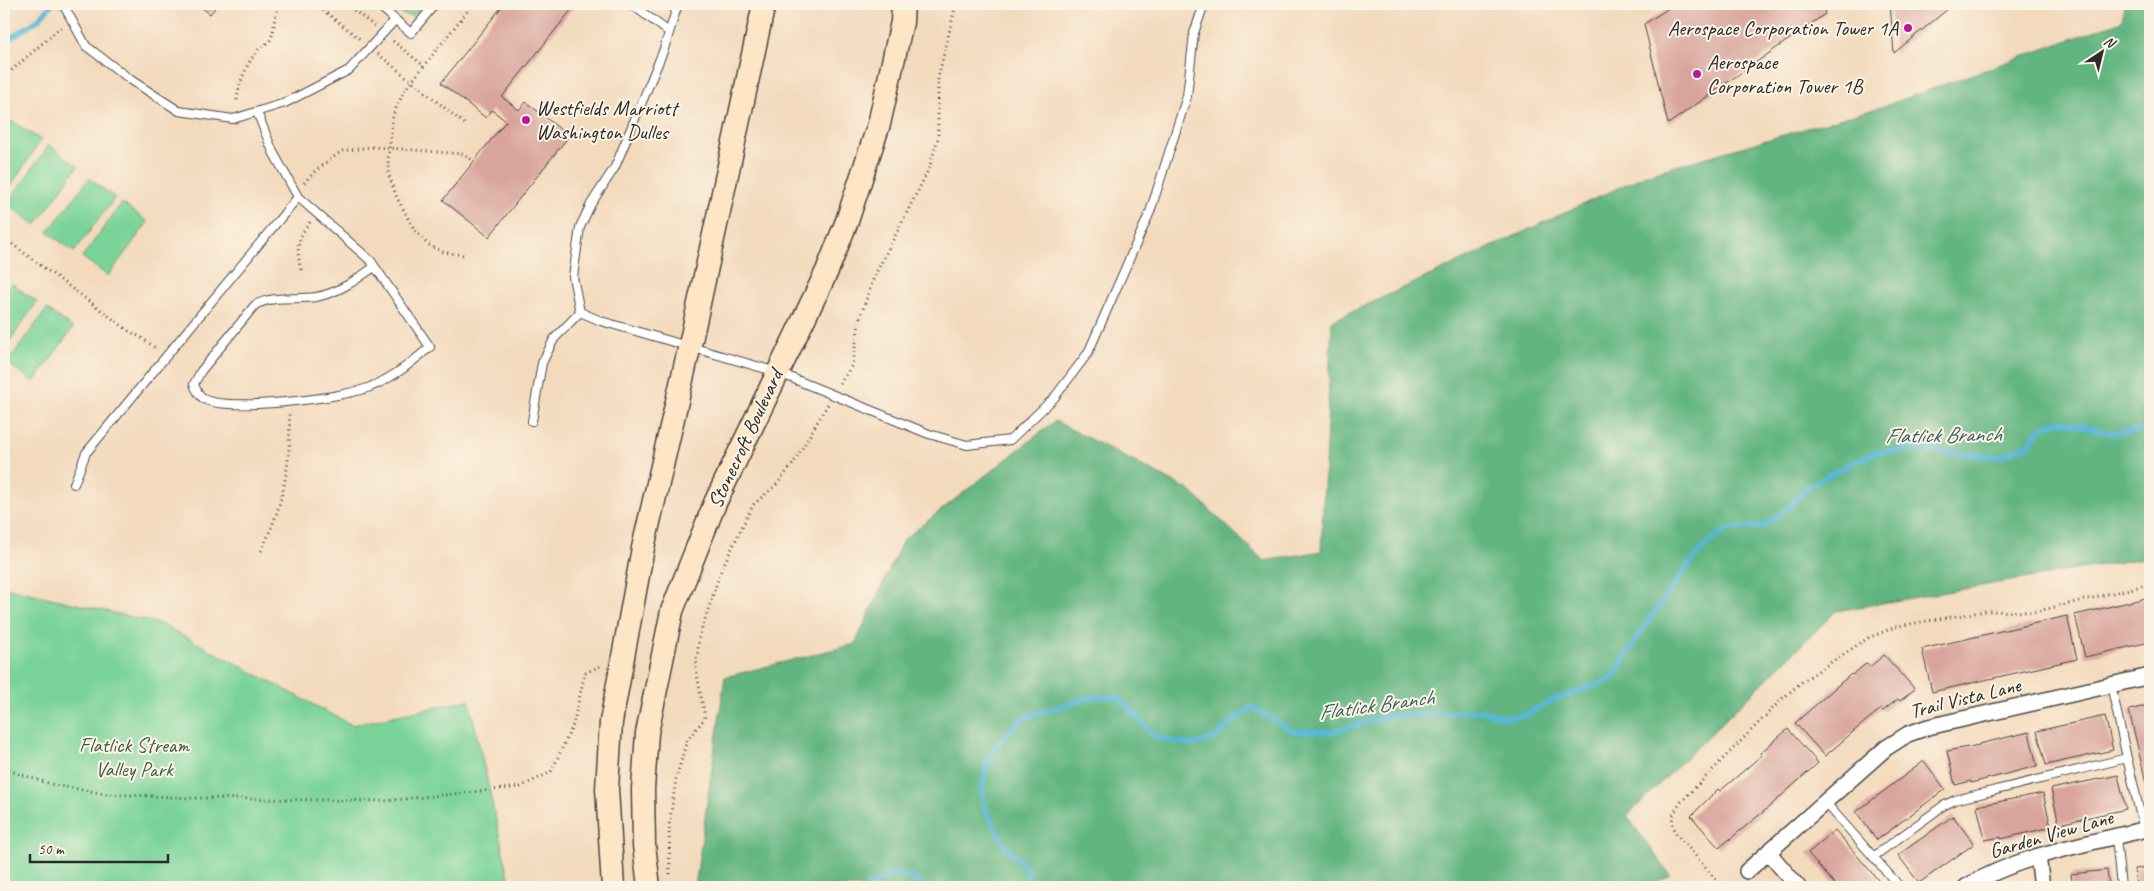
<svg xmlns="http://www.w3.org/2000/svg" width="2154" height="891" font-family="Caveat,sans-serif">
  <rect width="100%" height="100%" fill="#fcf5e5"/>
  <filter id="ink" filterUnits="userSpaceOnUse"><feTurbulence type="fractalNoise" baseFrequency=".02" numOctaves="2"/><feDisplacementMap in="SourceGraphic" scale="10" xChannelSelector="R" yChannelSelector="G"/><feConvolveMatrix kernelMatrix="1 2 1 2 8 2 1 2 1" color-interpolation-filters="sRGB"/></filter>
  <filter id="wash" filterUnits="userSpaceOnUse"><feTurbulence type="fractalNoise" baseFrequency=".0096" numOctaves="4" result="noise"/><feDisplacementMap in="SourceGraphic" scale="20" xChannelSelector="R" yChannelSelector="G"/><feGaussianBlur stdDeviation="1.12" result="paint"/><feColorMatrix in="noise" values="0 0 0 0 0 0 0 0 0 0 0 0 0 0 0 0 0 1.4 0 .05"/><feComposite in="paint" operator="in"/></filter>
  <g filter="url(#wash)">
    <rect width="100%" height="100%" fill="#f3dabd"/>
    <path fill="#79d399" stroke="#527f62" d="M395,4H421L417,13L409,16L400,13Z
      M12,121L41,140L4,196V133Z
      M49,145L78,166L36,225L7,204Z
      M89,178L115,198L74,252L48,232Z
      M122,203L148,222L108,276L82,257Z
      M11,283L37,302L4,349V294Z
      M47,309L73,328L34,382L7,363Z
      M4,587L161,624L352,725L469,700L511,887H4Z"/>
    <path fill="#62b581" stroke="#467056" d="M2124,4H2150V557L1836,611L1627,816L1670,875L1647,887H695L725,677L855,644L903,540L1055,421L1189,490L1264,561L1321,551L1332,321L1648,174L1884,106L2122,21Z"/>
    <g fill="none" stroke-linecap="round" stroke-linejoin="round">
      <path stroke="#59b6d7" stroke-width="5.5" d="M4,42L38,20L52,4
        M867,887L896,873L918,880L923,887
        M1024,887L1028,876L1026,867L1003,844L985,808L982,788L988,759L998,744L1023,718L1092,697H1118L1139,719L1154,737L1192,745L1215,738L1232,722L1252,707L1292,731L1331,732L1389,716L1480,711L1509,718L1526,715L1553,700L1612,679L1644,627L1690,563L1710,541L1729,529L1762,527L1786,510L1807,487L1852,463L1877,452L1920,450L2000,457L2028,445L2042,427L2061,421L2110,433L2145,430L2150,427"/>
    </g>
    <g id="blocks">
      <path fill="#d8a49c" d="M197,4H218L210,14Z
        M504,4H565L572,9L502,97L519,110L526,102L569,136L489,237L443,200L506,121L492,110L486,118L441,83Z
        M1675,4H1823L1825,14L1668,124L1644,24Z
        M1890,4H1954L1894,53Z
        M2150,597V642L2085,657L2075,615Z
        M2067,616L2077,659L1932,692L1922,649Z
        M1884,655L1915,689L1900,701L1898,699L1883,711L1881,709L1867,720L1825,756L1795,723L1851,674L1852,675L1867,663L1870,667Z
        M2150,705V800L2129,710Z
        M2105,716L2113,750L2046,765L2037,731Z
        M1788,729L1818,763L1769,807L1719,848L1691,816L1718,789L1720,791L1762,755L1760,753Z
        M2029,732L2037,766L1971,783V781L1955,785L1947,751L1979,745V744Z
        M1924,761L1945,789L1877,840L1856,812Z
        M2118,775L2126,809L2059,824L2051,789Z
        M2043,793L2051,827L2001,839V837L1985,840L1977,806Z
        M1953,816L1974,844L1919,883L1898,855Z
        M1835,830L1884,887H1837L1808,853Z
        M2150,867V887H2136L2134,869Z
        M2107,870L2109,887H2073L2071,874Z"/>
    </g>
  </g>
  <g filter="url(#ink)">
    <use href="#blocks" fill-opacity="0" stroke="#494541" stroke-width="1"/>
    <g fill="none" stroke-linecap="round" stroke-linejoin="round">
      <defs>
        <path id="service" d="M63,4L86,46L131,80L179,111L233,119L285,103L349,70L395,20
          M377,4L411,33L435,4
          M631,4L669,32
          M678,4L664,49L615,167L591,204L580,227L573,277L580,312L601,321L777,372L929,434L967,445L1010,440L1054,398L1088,353L1150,212L1187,96L1194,33L1204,4
          M257,112L273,152L298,197L371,261L430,347C411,363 393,378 370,387C344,398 227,412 204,399C198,395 196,390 194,384L201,371L255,305C273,295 296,300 316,297C338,293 356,280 374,267
          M532,421L542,363L554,339L580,312
          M74,484L86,453L298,197
          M2111,685L2127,758
          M1825,802L1900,887
          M2116,837L2121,887
          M1873,857L1943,806L1955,800L2127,758L2144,830"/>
        <path id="minor" d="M1768,852L1798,887
          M2038,856L2042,887
          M1747,871L1886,748L1908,734L1928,727L2150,676
          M1966,887C2022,854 2088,844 2150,828"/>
        <path id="secondary" d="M613,887L607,789L611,722L643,548L690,345L764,4
          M649,887L644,845L643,789L647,733L672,611L715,503L827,271L847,221L879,124L902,22L903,4"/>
      </defs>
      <use href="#service" stroke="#494541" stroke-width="10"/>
      <use href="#minor" stroke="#494541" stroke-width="18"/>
      <use href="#secondary" stroke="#494541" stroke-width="25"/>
      <path stroke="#494541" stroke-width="3" stroke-dasharray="1 4" stroke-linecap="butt" d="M315,4L360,39
        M346,4L374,26
        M393,41L424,66
        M378,54L466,125
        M4,77L61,27
        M237,100C239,83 246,64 258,50C261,46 267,44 270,40C277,27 270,19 282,4
        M304,183L315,171L342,151L370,147L390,148L462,154L474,161
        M4,238L129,331L140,337L157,349
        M463,255L443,252L427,244L414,229L397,198L389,175L388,160L393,115L404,91L473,4
        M301,270C296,250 297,238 310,222
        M840,384L852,365L860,318L874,277L929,169L938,138V78L956,4
        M261,551C283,507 292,461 289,412
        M4,769L54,785L107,794L193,798L385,801L520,787L551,772L573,725L585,673L600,666
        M670,874L669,826L676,779L687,740L705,718L696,669L699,638L721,570L753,505L776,485L793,464L828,404
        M1722,887L1675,832L1672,822L1673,815L1680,803L1783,698L1803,681L1868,638L1898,626L1986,611L2034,612L2150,584"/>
      <use href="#service" stroke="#fff" stroke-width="8"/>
      <use href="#minor" stroke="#fff" stroke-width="15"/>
      <use href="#secondary" stroke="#fee5c5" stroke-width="22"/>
    </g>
  </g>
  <g fill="#b5179e" stroke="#fcf5e5" stroke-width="2">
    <circle cx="1908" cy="28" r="5"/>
    <circle cx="1697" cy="74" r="5"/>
    <circle cx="526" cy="120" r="5"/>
  </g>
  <g text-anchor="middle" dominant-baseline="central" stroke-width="4" stroke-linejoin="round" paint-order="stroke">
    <g font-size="21" fill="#2b2b2b" stroke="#fcf5e5" text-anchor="start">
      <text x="1898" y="28" text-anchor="end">Aerospace Corporation Tower 1A</text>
      <text x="1707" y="62">Aerospace<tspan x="1707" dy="24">Corporation Tower 1B</tspan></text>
      <text x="536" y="108">Westfields Marriott<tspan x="536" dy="24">Washington Dulles</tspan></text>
    </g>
    <g font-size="21" fill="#2b2b2b" stroke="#fcf5e5">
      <text transform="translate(745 439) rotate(-65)">Stonecroft Boulevard</text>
      <text transform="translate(1965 698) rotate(-14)">Trail Vista Lane</text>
      <text transform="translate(2051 834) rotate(-16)">Garden View Lane</text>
    </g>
    <g font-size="21" fill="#425d4c" stroke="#fcf5e5">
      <text x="134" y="745">Flatlick Stream<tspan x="134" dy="24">Valley Park</tspan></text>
    </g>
    <g font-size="22" font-style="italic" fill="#3b5c67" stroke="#fcf5e5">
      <text transform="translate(1943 435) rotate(-1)">Flatlick Branch</text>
      <text transform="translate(1376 705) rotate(-8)">Flatlick Branch</text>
    </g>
  </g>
  <rect width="2154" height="891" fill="none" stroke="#fcf5e5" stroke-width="20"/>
  <g transform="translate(2102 52) rotate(35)" stroke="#fcf5e5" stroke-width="4" paint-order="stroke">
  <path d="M0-4L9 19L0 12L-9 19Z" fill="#2b2b2b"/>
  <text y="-8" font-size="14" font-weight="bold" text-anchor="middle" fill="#2b2b2b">N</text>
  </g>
  <path d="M30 854v8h138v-8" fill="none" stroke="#2b2b2b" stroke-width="2.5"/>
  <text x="38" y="854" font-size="15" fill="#2b2b2b" stroke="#fcf5e5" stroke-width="4" paint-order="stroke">50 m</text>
</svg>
